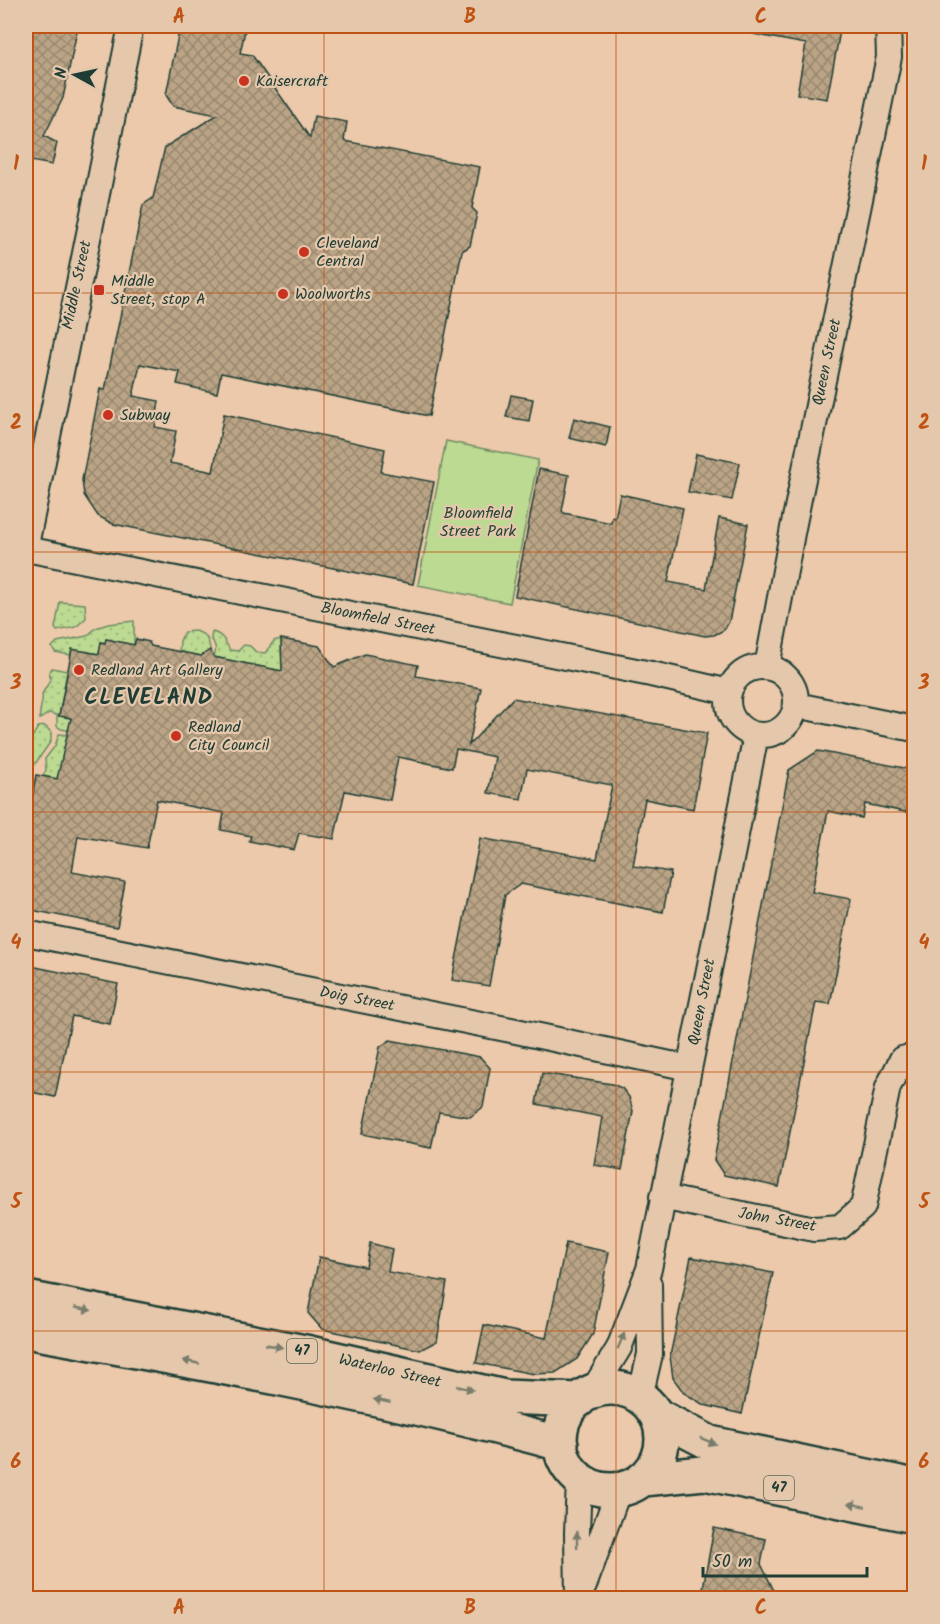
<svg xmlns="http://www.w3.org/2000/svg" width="940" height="1624" font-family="Kalam,sans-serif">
  <defs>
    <pattern id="garden-dots" width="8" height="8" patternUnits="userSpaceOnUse" patternTransform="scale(1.5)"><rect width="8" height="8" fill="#bcda92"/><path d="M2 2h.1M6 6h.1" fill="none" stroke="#a1bc7e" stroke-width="1.8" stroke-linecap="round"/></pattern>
    <pattern id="building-cross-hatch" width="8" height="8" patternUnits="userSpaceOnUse" patternTransform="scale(1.5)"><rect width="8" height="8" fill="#bba486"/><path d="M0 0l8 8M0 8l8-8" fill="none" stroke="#97876e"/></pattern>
  </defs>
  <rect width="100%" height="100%" fill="#ebc9aa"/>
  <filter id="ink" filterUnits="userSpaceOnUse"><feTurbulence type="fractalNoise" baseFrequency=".0167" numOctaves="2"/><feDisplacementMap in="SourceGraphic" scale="12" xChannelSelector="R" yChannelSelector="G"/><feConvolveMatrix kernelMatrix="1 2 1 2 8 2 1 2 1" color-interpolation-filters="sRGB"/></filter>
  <g filter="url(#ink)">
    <path fill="#bcda92" stroke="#6e8c63" stroke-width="1.5" d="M446,441L538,460L510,603L418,585Z"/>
    <path fill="url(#garden-dots)" stroke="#6e8c63" stroke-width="1.5" d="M60,602L85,604L86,618L76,627L57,631L55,628Z
      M134,621V645L107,639L105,643L101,642L99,654L72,649L70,655L55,652L52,647L57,642L87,636L96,628L108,624Z
      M195,631C206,634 209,639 210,650L201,656L179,652L180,641L184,632Z
      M212,632C222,634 225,641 230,650L238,651L244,645L250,646L256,652L265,653L274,641L281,639L282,671L214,657C217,649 215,644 211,638Z
      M52,668L67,671L59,716L85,721L83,733L61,729L57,726V715L49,713L40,719C38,710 44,703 42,694L51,679L49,673Z
      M45,726L51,732V741L30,771L26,769V766L29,743L38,727Z
      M59,734L67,735L63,780L43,776L46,770L45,759L55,746Z"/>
    <path fill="url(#building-cross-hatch)" stroke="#1f3d34" stroke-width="1.5" d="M26,26H78L63,98L44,136L57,143L52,165L31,161L26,172Z
      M180,26H246L240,53L252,55L310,138L314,116L347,122L344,141L480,167L472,208L477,213L470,246L462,251L429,416L221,373L217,393L177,384L180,372L140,364L133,396L159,401L155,427L176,431L170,463L213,472L224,414L385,449L381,472L434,482L413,584L113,524L98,516L84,495L82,480L100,389L105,390L143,205L153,198L165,147L217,115L173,106L166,95Z
      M754,26H841L827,99L797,94L806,44L753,34Z
      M511,395L533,399L529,421L506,417Z
      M574,418L610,427L606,447L569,438Z
      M696,454L740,463L732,500L688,492Z
      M539,469L569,475L562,511L564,513L611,523L612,517L615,518L620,494L683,508L668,582L706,589L719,518L748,524L729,622L724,630L714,635L705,636L515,596Z
      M106,639L134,645L136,639L149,642L151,646L201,656L210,650L214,657L282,671L281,639L319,646L334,667L365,654L418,665L416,676L481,688L469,745L513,698L707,733L693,809L645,799L633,866L671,872L663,912L521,884L505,895L489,986L452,980L480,838L597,859L612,785L527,769L521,799L488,793L495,757L456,749L452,768L398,757L390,800L345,791L334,839L299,833L294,850L249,841L251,836L221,830L224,813L157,800L147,848L78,836L72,872L125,882L117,927L26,909V834L36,775L57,779L71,718L59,716L72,649L99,654L101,642L105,643Z
      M818,751L915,770V814L865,804L862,818L828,811L812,892L851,899L830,1004L816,1002L779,1187L724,1175L714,1160L789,770Z
      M26,965L118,984L110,1024L72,1016L55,1097L26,1091Z
      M390,1040L480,1057L490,1068L483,1107L470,1117L439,1112L431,1148L362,1134L380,1047Z
      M542,1073L612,1084L622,1088L629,1097L633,1111L622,1170L594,1165L602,1117L536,1104Z
      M370,1243L392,1249L388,1272L447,1282L437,1341L420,1350L322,1329L308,1313L319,1257L366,1267Z
      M566,1243L609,1252L593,1334L577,1359L555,1373L534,1374L476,1363L484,1325L546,1338Z
      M691,1257L773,1273L742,1414L704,1405L684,1393L673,1378L670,1356Z
      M714,1528L766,1539L761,1564L778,1599H701Z"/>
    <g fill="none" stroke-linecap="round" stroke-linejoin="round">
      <defs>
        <path id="minor" d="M26,545L131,26
          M26,549L651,674L729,692
          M728 701a34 34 0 1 1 68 0a34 34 0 1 1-68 0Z
          M767,667L793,528L889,57L888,26
          M796,705L914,729
          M26,933L516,1031L689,1068
          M662,1197L814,1229L840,1227L863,1207L888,1087L902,1059L914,1056
          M592,1392L619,1348L649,1269L756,735
          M640,1397L650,1354L649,1284
          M584,1586L619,1489
          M578,1598L577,1533L579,1479"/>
        <path id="trunk" d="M26,1298L310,1353L505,1397L579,1400
          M26,1331C205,1363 385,1396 561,1444
          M560 1439a51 51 0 1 1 102 0a51 51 0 1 1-102 0Z
          M656,1415L710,1443L914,1486
          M643,1479L704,1473L914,1516"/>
      </defs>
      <use href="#minor" stroke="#1f3d34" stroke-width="28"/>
      <use href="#trunk" stroke="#1f3d34" stroke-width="38"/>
      <use href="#minor" stroke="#e5c8ac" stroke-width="24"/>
      <use href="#trunk" stroke="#e5c8ac" stroke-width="33"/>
    </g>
    <defs><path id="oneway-solid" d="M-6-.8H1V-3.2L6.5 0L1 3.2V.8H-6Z" transform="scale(1.5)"/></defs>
    <g fill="#787c6a">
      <use href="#oneway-solid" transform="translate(83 1309) rotate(11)"/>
      <use href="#oneway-solid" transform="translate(621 1341) rotate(-67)"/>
      <use href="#oneway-solid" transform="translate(274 1346) rotate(11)"/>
      <use href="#oneway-solid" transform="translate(191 1362) rotate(-169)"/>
      <use href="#oneway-solid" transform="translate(465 1388) rotate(13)"/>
      <use href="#oneway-solid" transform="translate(382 1401) rotate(-168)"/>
      <use href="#oneway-solid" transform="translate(708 1441) rotate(22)"/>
      <use href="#oneway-solid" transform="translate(857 1505) rotate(-168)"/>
      <use href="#oneway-solid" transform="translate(577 1540) rotate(-91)"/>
    </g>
  </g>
  <path fill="none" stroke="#c05314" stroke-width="1.5" stroke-opacity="0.55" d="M324,26V1598M616,26V1598M26,293H914M26,552H914M26,812H914M26,1072H914M26,1331H914"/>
  <g fill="#c8321e" stroke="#e5c8ac" stroke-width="2">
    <circle cx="244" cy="81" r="6"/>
    <circle cx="304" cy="252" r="6"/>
    <rect x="93" y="284" width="12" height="12" rx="3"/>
    <circle cx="283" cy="294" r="6"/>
    <circle cx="108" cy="415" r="6"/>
    <circle cx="79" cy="670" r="6"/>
    <circle cx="176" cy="736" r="6"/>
  </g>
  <g text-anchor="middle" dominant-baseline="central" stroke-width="4.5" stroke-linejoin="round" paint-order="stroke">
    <g fill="#e5c8ac" stroke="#5a6758" stroke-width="1.5">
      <rect x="287" y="1339" width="30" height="24" rx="4.5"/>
      <rect x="764" y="1476" width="30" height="24" rx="4.5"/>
    </g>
    <g font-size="15" font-weight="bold" fill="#1f3d34">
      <text x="302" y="1351">47</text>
      <text x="779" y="1488">47</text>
    </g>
    <g font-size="16" fill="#1f3d34" stroke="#e5c8ac" text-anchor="start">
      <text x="256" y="81">Kaisercraft</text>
      <text x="316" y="243">Cleveland<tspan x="316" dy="18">Central</tspan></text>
      <text x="111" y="281">Middle<tspan x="111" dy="18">Street, stop A</tspan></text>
      <text x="295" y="294">Woolworths</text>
      <text x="120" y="415">Subway</text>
      <text x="91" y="670">Redland Art Gallery</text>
      <text x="188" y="727">Redland<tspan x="188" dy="18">City Council</tspan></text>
    </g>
    <g font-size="16" fill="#1f3d34" stroke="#e5c8ac">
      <text transform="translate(77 285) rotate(-78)">Middle Street</text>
      <text transform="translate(827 362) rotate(-78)">Queen Street</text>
      <text transform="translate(378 619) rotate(11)">Bloomfield Street</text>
      <text transform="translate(357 999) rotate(11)">Doig Street</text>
      <text transform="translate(702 1002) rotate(-79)">Queen Street</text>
      <text transform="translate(777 1220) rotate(10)">John Street</text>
      <text transform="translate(390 1371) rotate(13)">Waterloo Street</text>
    </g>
    <g font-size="16" fill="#274539" stroke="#e5c8ac">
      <text x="478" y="513">Bloomfield<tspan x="478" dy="18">Street Park</tspan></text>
    </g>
    <g font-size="22" font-weight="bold" letter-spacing="1.5" fill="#1f3d34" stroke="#e5c8ac">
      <text x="149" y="698">CLEVELAND</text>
    </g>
  </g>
  <rect width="940" height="1624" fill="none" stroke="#e5c8ac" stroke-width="66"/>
  <g transform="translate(75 75) rotate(278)" stroke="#e5c8ac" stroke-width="4.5" paint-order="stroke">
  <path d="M0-4.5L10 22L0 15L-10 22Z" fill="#1f3d34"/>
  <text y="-9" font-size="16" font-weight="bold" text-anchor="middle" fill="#1f3d34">N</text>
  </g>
  <path d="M703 1567v9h164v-9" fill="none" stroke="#1f3d34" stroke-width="3"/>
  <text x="712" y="1567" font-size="18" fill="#1f3d34" stroke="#e5c8ac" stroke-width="4.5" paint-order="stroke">50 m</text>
  <rect x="33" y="33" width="874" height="1558" fill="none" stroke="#c05314" stroke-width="2"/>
  <g font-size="20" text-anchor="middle" font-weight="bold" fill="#c05314">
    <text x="179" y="23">A</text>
    <text x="470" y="23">B</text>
    <text x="761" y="23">C</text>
    <text x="16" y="170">1</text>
    <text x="924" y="170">1</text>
    <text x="16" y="429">2</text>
    <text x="924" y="429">2</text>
    <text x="16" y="689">3</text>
    <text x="924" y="689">3</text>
    <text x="16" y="949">4</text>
    <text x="924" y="949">4</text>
    <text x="16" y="1208">5</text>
    <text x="924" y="1208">5</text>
    <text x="16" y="1468">6</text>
    <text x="924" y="1468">6</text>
    <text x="179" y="1614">A</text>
    <text x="470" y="1614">B</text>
    <text x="761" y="1614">C</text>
  </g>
</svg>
